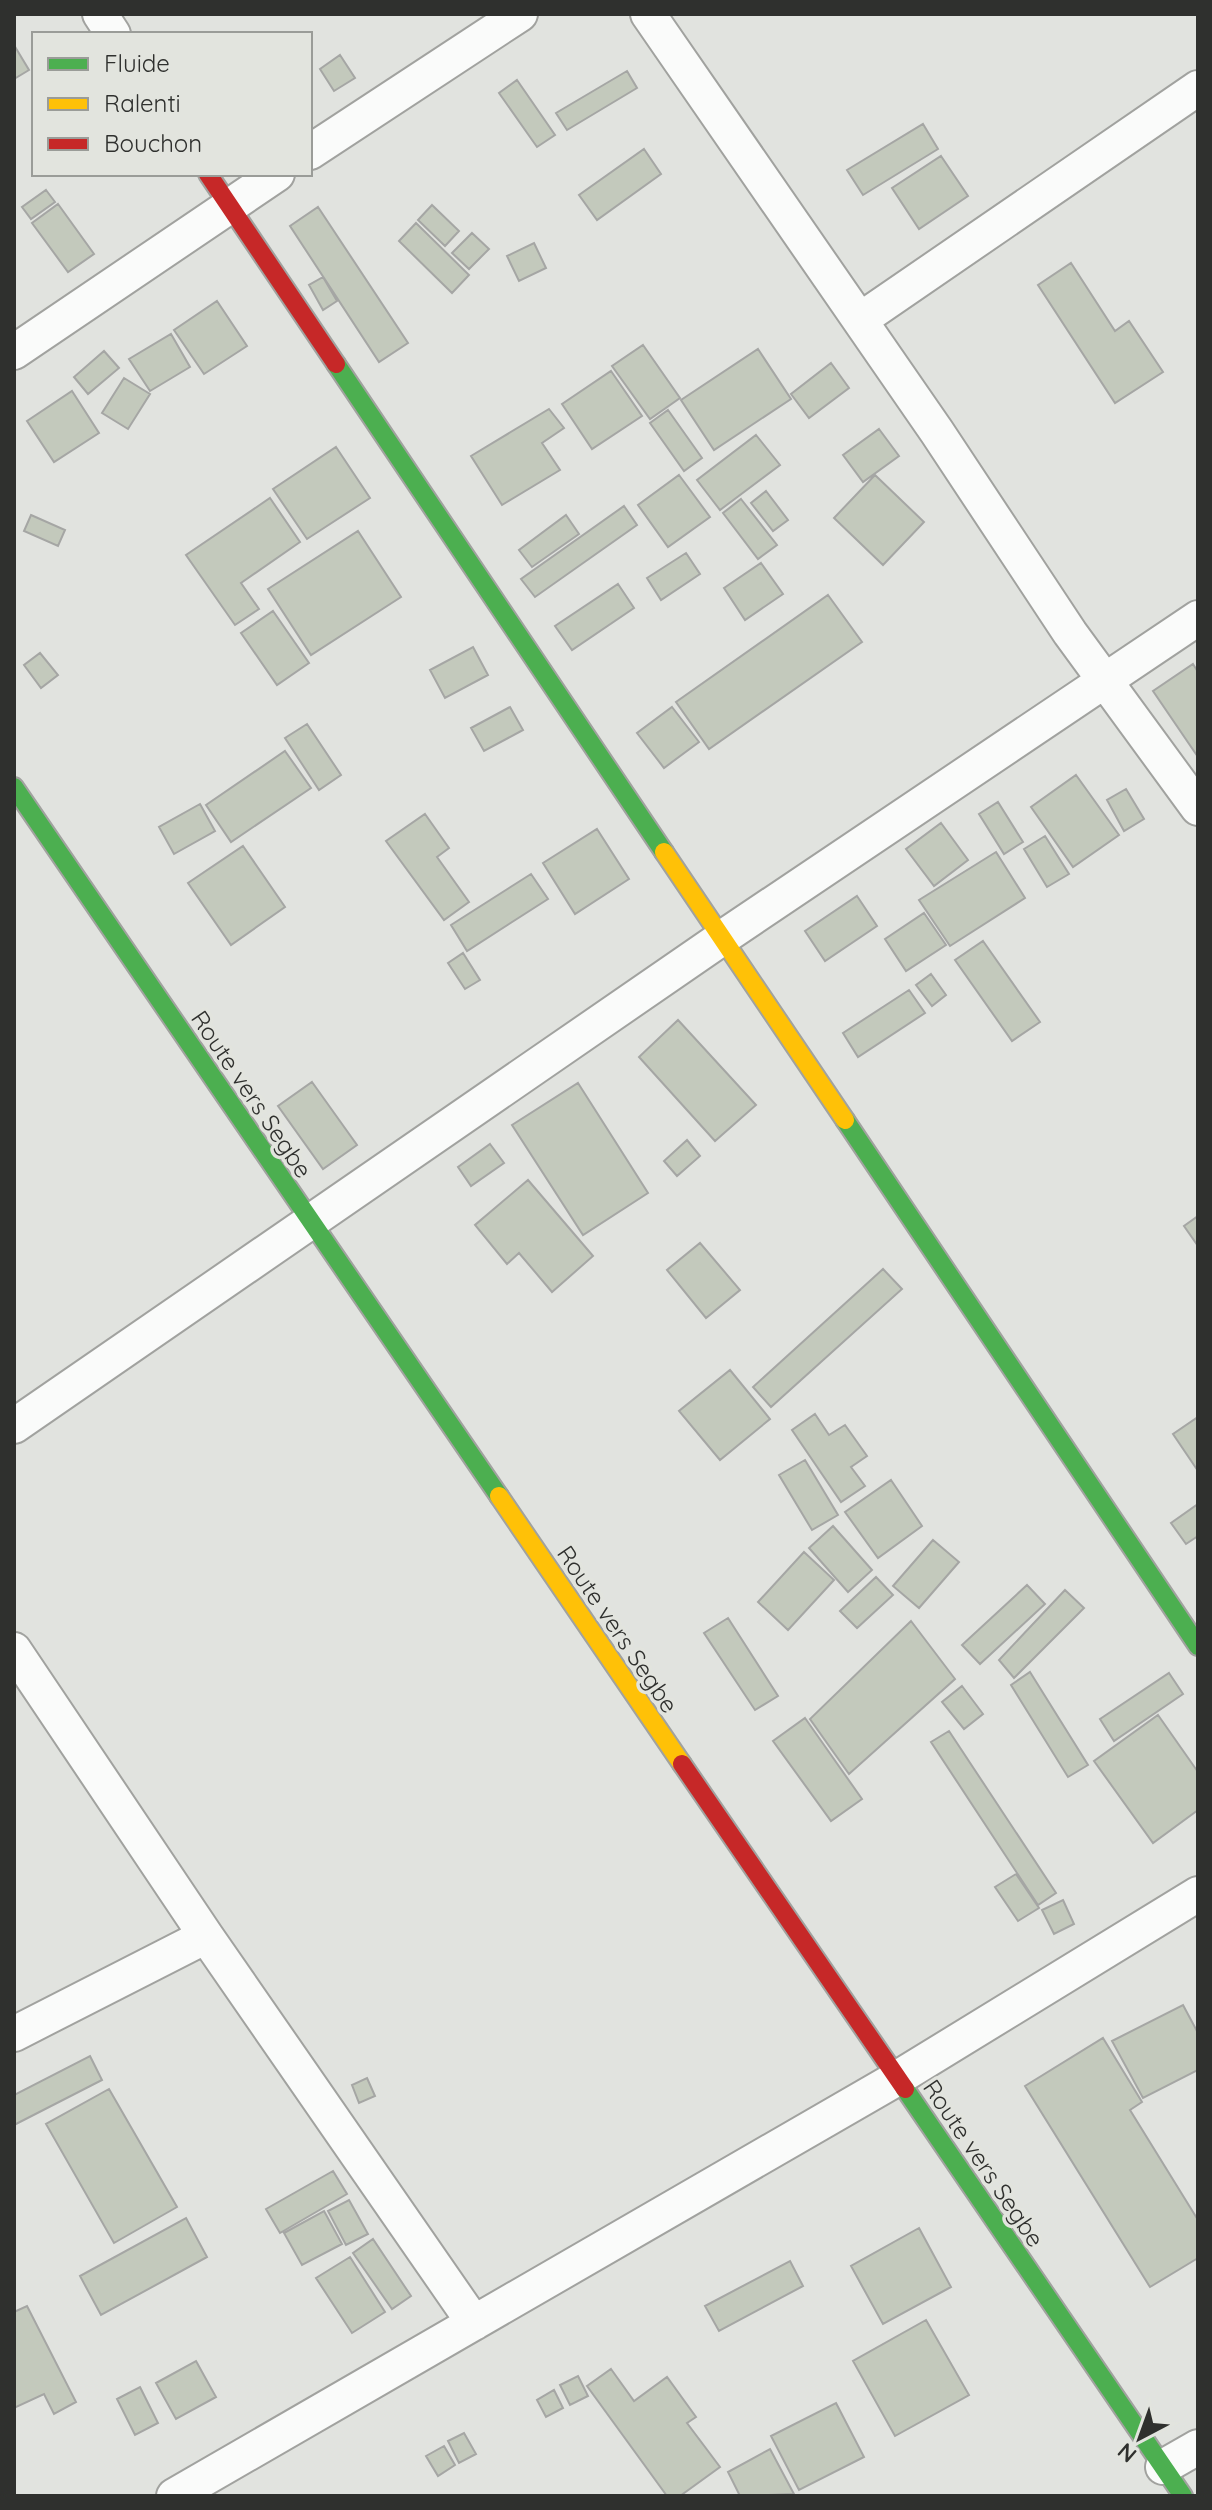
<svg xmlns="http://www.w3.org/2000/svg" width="1212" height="2510" font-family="Quicksand,sans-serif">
  <rect width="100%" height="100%" fill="#e1e3df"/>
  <path fill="#c3c9bc" stroke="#a5a6a4" stroke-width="2" d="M14,45L29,70L14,79Z
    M340,55L355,78L334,91L320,69Z
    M627,71L637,88L567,130L556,113Z
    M517,80L555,135L537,147L499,93Z
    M923,124L938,149L863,195L847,170Z
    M644,149L661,174L597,220L579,195Z
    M941,156L968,196L919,229L892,188Z
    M46,190L55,202L31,219L22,207Z
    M58,204L94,254L68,272L32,223Z
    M432,205L459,231L445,246L418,220Z
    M318,207L408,343L379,362L290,226Z
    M416,223L469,275L452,293L399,241Z
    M472,233L489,249L469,269L452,253Z
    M534,243L546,268L519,281L507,256Z
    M1071,263L1115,331L1129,321L1163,372L1115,403L1038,285Z
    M323,277L337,301L323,310L309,285Z
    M217,301L247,346L204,374L174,330Z
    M171,334L190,367L150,391L129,359Z
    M643,345L680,398L650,419L612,366Z
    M758,349L791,399L714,450L681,400Z
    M104,351L119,368L88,394L74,377Z
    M831,363L849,388L809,418L791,394Z
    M611,371L642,416L592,449L562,404Z
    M124,378L150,394L128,429L102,413Z
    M72,391L99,433L54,462L27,421Z
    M549,409L564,428L542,443L560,470L502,505L471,456Z
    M668,410L702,458L684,471L650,423Z
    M879,429L899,456L863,482L843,455Z
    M756,435L780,465L720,510L697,480Z
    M336,447L370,498L307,539L273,489Z
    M679,475L710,517L668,547L638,505Z
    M875,475L924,522L883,565L834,518Z
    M766,491L788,520L773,531L751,503Z
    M270,498L300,542L241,583L259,609L235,625L186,555Z
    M741,499L777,545L758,559L723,513Z
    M624,506L637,525L535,597L521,579Z
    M31,515L65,530L58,546L24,531Z
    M566,515L579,534L532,567L519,550Z
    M358,531L401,597L311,655L268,589Z
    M686,553L700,574L661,600L647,578Z
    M761,563L783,594L745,620L724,588Z
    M618,584L634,608L572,650L555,626Z
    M828,595L862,642L709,749L676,702Z
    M273,611L309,663L277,685L241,633Z
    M473,647L488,675L445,698L430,670Z
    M40,653L58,675L41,688L24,665Z
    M1193,664L1198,672V757L1153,691Z
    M510,707L523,730L484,751L471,728Z
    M672,707L699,742L664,768L637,733Z
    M307,724L341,775L319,790L285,738Z
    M285,751L311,788L231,842L206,805Z
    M1076,775L1119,835L1073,867L1031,807Z
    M1126,789L1144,819L1124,831L1107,800Z
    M998,802L1023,842L1004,854L979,814Z
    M200,804L215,831L174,854L159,827Z
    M425,814L449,848L437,857L469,902L444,920L386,841Z
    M941,823L968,860L934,886L906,849Z
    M597,829L629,879L575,914L543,863Z
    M1045,836L1069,874L1047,887L1024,849Z
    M243,846L285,907L231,945L188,883Z
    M996,852L1025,898L950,946L919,900Z
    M531,874L548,899L467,951L451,925Z
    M857,896L877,926L825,961L805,931Z
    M924,913L946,945L906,971L885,939Z
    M983,941L1040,1022L1012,1041L955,960Z
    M463,953L480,980L465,989L448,963Z
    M931,974L946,995L932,1006L916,985Z
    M909,990L925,1013L858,1057L843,1033Z
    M678,1020L756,1105L715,1141L639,1057Z
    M312,1082L357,1145L323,1169L278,1106Z
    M578,1083L648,1193L583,1235L512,1125Z
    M687,1140L700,1156L677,1176L664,1161Z
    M490,1144L504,1163L471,1186L458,1167Z
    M528,1180L593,1256L552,1292L519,1253L507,1264L475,1225Z
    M1198,1216V1246L1184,1226Z
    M700,1243L740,1290L706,1318L667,1270Z
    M883,1269L902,1289L771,1407L753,1387Z
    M730,1370L770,1419L720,1460L679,1411Z
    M815,1414L829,1435L845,1425L867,1456L851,1467L865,1486L841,1502L792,1430Z
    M1198,1417V1471L1173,1434Z
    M805,1460L838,1515L812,1530L779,1475Z
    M891,1480L922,1526L878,1558L845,1512Z
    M1198,1504V1536L1186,1544L1171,1523Z
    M833,1526L872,1570L848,1592L809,1548Z
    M933,1540L959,1562L919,1608L893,1586Z
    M804,1552L834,1580L788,1630L758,1602Z
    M876,1577L893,1595L857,1628L840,1611Z
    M1027,1585L1045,1604L980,1664L962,1645Z
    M1065,1590L1084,1608L1014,1678L999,1660Z
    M728,1618L778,1696L755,1710L704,1633Z
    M911,1621L955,1679L849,1774L810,1719Z
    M1030,1672L1088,1765L1068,1777L1011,1685Z
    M1169,1673L1183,1694L1114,1741L1100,1719Z
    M962,1686L983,1714L964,1729L942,1702Z
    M1158,1715L1198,1772V1810L1153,1843L1094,1761Z
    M805,1718L862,1799L831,1821L773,1741Z
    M949,1731L1056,1893L1038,1905L931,1742Z
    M1016,1874L1039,1908L1018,1921L995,1887Z
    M1063,1900L1074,1924L1054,1934L1042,1910Z
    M1183,2005L1198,2033V2070L1143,2098L1112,2041Z
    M1103,2038L1142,2102L1130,2110L1198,2220V2258L1150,2287L1025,2086Z
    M90,2056L102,2080L14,2125V2095Z
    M367,2078L375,2096L359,2103L352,2085Z
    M109,2089L177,2207L114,2243L46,2124Z
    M333,2171L347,2194L280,2233L266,2209Z
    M349,2200L368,2234L346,2245L328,2211Z
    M324,2211L342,2244L302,2265L284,2233Z
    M186,2218L207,2257L101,2315L80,2276Z
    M919,2228L951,2287L883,2324L851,2266Z
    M373,2239L411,2296L392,2309L353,2253Z
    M350,2257L385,2312L352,2333L316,2278Z
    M790,2261L803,2286L719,2331L705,2306Z
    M27,2306L76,2402L54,2414L44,2394L14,2408V2312Z
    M926,2320L969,2395L895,2436L853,2361Z
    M196,2361L216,2397L176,2419L156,2383Z
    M611,2369L634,2401L667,2377L696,2417L687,2423L720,2467L680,2496H667L587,2386Z
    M578,2376L588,2396L570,2405L560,2385Z
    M140,2387L158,2423L135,2435L117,2399Z
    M554,2390L563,2408L546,2417L537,2400Z
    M836,2403L864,2457L799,2490L771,2436Z
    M464,2433L476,2454L459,2463L448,2441Z
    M444,2446L455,2465L438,2476L426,2456Z
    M770,2449L794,2494L740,2496L728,2472Z"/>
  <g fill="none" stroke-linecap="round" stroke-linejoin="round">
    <defs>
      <path id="street" d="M100,14L113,34
        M648,14L937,432L1070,633L1198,808
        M310,152L520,14
        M860,320L1198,88
        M14,352L277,174
        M14,1426L722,938L1198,618
        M14,1650L206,1936L474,2323
        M14,2034L206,1936
        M1163,2467L1198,2447
        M174,2496L896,2079L1198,1894"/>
      <path id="fast" d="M336,364L664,852
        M14,787L499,1496
        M845,1120L1198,1646
        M905,2089L1183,2496"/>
      <path id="slow" d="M664,852L845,1120
        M499,1496L682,1764"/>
      <path id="jam" d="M208,174L336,364
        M682,1764L905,2089"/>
    </defs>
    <use href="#street" stroke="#a1a29f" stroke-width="38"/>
    <use href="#fast" stroke="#a1a29f" stroke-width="22"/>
    <use href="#slow" stroke="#a1a29f" stroke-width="22"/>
    <use href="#jam" stroke="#a1a29f" stroke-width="22"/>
    <use href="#street" stroke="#fafbfa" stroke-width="34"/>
    <use href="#fast" stroke="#4caf50" stroke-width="18"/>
    <use href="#slow" stroke="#ffc107" stroke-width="18"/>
    <use href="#jam" stroke="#c62828" stroke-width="18"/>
  </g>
  <g text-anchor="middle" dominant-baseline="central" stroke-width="7" stroke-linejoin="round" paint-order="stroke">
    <g font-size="24" fill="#2f302e" stroke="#e2e4de">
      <text transform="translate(252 1094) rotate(56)">Route vers Segbe</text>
      <text transform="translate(618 1629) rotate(56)">Route vers Segbe</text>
      <text transform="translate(984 2163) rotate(56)">Route vers Segbe</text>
    </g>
  </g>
  <rect width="1212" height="2510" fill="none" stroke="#2f302e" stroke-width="32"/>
  <rect x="32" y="32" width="280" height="144" fill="#e2e4de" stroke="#9a9c98" stroke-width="2"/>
  <rect x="48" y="58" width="40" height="12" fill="#4caf50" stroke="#9a9c98" stroke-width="2"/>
  <text x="104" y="72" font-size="24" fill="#2f302e">Fluide</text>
  <rect x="48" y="98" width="40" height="12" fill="#ffc107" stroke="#9a9c98" stroke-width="2"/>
  <text x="104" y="112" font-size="24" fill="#2f302e">Ralenti</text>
  <rect x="48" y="138" width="40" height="12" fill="#c62828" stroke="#9a9c98" stroke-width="2"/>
  <text x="104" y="152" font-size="24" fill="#2f302e">Bouchon</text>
  <g transform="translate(1140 2438) rotate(221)" stroke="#e2e4de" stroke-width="6" paint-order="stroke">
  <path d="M0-6L14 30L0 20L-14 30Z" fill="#2f302e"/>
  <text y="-12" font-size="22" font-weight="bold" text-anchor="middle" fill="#2f302e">N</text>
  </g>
</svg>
